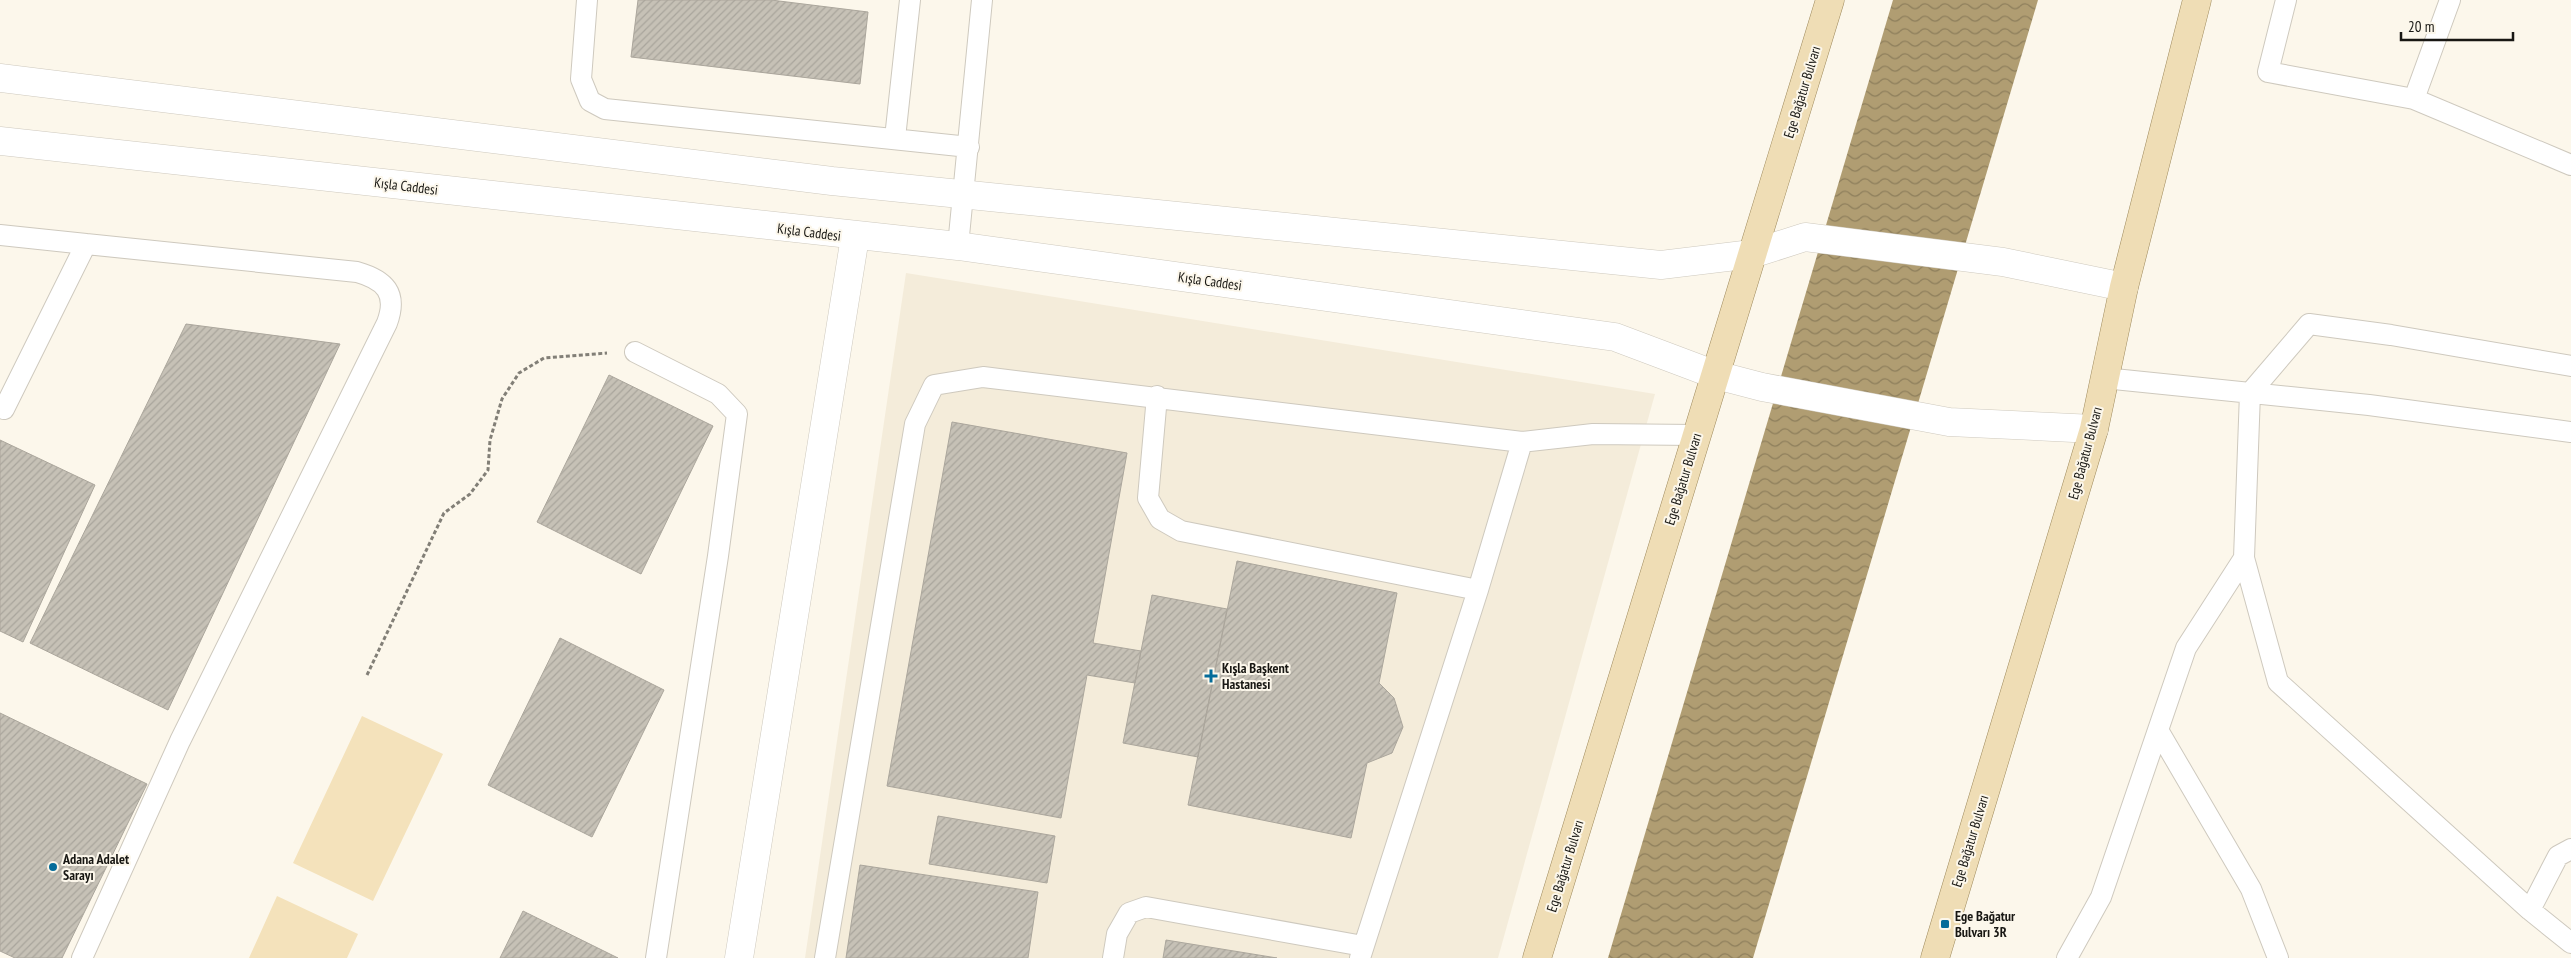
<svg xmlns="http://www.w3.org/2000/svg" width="2571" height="958" font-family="'PT Sans Narrow',sans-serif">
  <defs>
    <pattern id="water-waves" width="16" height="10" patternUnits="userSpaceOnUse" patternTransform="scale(1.25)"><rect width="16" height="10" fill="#b09d72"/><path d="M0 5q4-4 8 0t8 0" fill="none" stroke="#8e7f5c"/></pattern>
    <pattern id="building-hatch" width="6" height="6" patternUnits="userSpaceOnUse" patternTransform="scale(1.25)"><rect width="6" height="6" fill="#c6c1b6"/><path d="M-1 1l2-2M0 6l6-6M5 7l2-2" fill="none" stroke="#a9a59c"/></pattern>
  </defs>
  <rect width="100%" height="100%" fill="#fcf7eb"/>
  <path fill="#f4ecda" d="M906,273L1655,394L1498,958H805Z"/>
  <path fill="#f4e2bb" d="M362,716L443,754L373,901L293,863Z
    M277,896L358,934L347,958H249Z"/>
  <path fill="url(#water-waves)" d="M1893,0H2038L1753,958H1608Z"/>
  <path fill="url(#building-hatch)" stroke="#aba69c" d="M638,0H771L868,12L860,84L631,57Z
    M186,324L340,344L168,710L30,643Z
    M609,375L713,426L641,574L537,522Z
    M952,422L1127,453L1093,643L1141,651L1135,683L1087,675L1061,818L887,786Z
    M0,440L95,485L23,642L0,631Z
    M1237,561L1397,593L1379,683L1394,698L1403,727L1392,753L1367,763L1351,838L1188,805Z
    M1152,595L1227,609L1198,757L1123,743Z
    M560,638L664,690L592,837L488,785Z
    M0,713L147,784L62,958H15L0,951Z
    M938,816L1055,836L1047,883L929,864Z
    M860,865L1038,892L1028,958H846Z
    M523,911L618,958H500Z
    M1166,940L1277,958H1163Z"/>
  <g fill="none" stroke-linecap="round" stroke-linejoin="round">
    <defs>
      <path id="lane" d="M587,0L581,79L590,101L605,109L969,147
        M2286,0L2268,72L2414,99L2571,165
        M2414,99L2450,0
        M895,138L910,0
        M0,235L86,244L4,409
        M958,246L982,0
        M635,352L718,394L737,414L718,556L656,958
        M2571,366L2391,335L2309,324L2250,393L2244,558L2278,682L2530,910L2571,943
        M2104,378L2369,405L2571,432
        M1157,396L1148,498L1160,519L1181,531L1478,590
        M2158,730L2251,889L2278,958
        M2530,910L2558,856L2571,849
        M82,958L180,741L387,323C398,293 385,280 357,272L86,244
        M825,958L915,424L934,385L983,377L1522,442L1593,434L1696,435
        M1113,958L1117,934L1129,913L1146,907L1363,946
        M1360,958L1478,590L1522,442
        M2067,958L2101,897L2186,648L2244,558"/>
      <path id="street" d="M739,958L855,237"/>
      <path id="secondary" d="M0,78L832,181L1661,265L1752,254L1805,237L2003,262L2124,287
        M0,141L958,246L1615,337L1716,375L1762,387L1949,422L2094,429"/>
      <path id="primary" d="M1537,958L1830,0
        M1935,958L2094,429L2124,287L2197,0"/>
    </defs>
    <use href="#lane" stroke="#cec9be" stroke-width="22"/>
    <use href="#street" stroke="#cec9be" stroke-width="29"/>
    <use href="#secondary" stroke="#cec9be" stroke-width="29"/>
    <use href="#primary" stroke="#9d895c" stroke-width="29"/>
    <path stroke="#827f77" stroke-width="3" stroke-dasharray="4 2.5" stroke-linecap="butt" d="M367,675L444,513L470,494L488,470L490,440L502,399L519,373L544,358L607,353"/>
    <use href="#lane" stroke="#fff" stroke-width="20"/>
    <use href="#street" stroke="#fff" stroke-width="28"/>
    <use href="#secondary" stroke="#fff" stroke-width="28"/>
    <use href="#primary" stroke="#efddb5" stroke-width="28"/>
  </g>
  <g fill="#056c9a" stroke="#fcf7eb" stroke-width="2">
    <path d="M1208.5 668.5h5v5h5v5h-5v5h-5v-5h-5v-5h5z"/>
    <circle cx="53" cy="867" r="5"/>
    <rect x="1940" y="919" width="10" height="10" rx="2.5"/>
  </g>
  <g text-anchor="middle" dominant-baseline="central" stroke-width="4" stroke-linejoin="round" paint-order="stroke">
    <g font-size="14" fill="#181713" stroke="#fcf7eb">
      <text transform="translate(1802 92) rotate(-73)">Ege Bağatur Bulvarı</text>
      <text transform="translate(406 186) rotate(7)">Kışla Caddesi</text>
      <text transform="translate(809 232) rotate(7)">Kışla Caddesi</text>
      <text transform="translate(1210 281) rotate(8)">Kışla Caddesi</text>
      <text transform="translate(2085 453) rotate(-75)">Ege Bağatur Bulvarı</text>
      <text transform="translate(1683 479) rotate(-73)">Ege Bağatur Bulvarı</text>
      <text transform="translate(1970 841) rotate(-73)">Ege Bağatur Bulvarı</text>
      <text transform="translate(1565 866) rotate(-73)">Ege Bağatur Bulvarı</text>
    </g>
    <g font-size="14" font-weight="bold" fill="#181713" stroke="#fcf7eb" text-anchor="start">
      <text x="1222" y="668">Kışla Başkent<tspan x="1222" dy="16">Hastanesi</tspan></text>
      <text x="63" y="859">Adana Adalet<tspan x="63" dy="16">Sarayı</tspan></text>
      <text x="1955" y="916">Ege Bağatur<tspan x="1955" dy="16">Bulvarı 3R</tspan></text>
    </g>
  </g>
  <path d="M2401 32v8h112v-8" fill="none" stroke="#181713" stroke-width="2.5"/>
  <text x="2408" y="32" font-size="15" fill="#181713" stroke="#fcf7eb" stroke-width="4" paint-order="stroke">20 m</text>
</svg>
